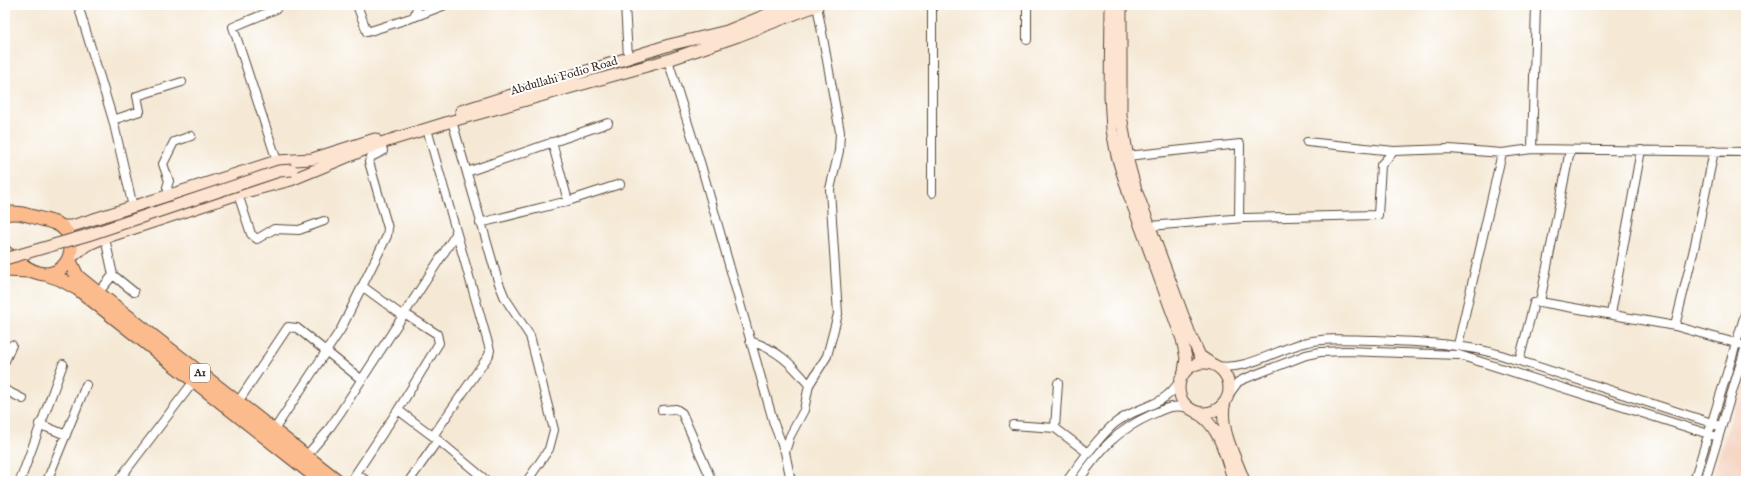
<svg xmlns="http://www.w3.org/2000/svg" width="1751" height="486" font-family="'IM FELL English',serif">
  <rect width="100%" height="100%" fill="#fff"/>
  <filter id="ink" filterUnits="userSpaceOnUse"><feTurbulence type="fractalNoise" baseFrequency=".025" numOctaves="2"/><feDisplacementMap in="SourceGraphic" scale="8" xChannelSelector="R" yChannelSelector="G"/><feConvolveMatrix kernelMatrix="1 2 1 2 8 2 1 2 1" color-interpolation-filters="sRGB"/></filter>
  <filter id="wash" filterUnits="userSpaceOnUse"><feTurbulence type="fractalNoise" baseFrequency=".012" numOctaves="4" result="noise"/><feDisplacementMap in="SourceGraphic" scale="16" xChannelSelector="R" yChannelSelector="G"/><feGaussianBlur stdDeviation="0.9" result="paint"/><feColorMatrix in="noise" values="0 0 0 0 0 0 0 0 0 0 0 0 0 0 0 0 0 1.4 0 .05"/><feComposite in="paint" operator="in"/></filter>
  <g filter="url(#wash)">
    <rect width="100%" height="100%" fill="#f5e9d5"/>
    <path fill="#f4d3c0" d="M1746,373V481H1711L1741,387Z"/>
  </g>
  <g filter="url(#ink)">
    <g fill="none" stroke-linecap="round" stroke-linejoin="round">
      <defs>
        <path id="minor" d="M78,5L113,120L133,207
          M357,5L367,32L414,17L445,5
          M625,5L628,57
          M276,9L233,27L277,161
          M414,17L418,5
          M1027,40V5
          M668,60L701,165L774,424L785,452L791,481
          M113,120L140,111L137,96L182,82
          M452,121L498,281L505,298L530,336L554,430L549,449L527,481
          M427,129L490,350L489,355L433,436
          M552,142L568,201
          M1307,142L1394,151
          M1532,149L1536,5
          M1127,156L1240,144L1239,218
          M467,172L608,123
          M932,193V5
          M238,194L251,234L257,239L274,229L299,230L324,221
          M170,195L167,187L169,181L163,164L174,142L191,136
          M480,223L568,201L620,184
          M1150,226L1244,218L1378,215L1381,165L1394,151L1449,149L1502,153L1532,149L1746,152
          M105,238L113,275L134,292
          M362,286L403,316
          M98,293L113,275
          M1540,302L1570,150
          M1611,314L1641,150
          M1675,326L1694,249L1714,151
          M750,341C778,350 791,363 809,385
          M1458,345L1502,153
          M5,361L12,345
          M1519,361L1534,303L1540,302L1675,326L1746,346
          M1217,366C1248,371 1278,348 1308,342C1329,337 1353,340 1375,340C1418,342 1459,343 1501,355L1721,426
          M1058,383L1055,428L1088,453
          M5,390L23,399
          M1227,397L1238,382L1244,379L1306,355L1320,352L1346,351L1459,355L1718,437
          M238,402L288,327L297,328L362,380
          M398,410L438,440L487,481
          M662,410L676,409L682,413L712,481
          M39,424L66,435
          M1013,425L1055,428
          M274,430L341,329L387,236L388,228L369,162L371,157L383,151L381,143
          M785,452L790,436L804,410L809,385L827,356L838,314L830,189L839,151L840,132L817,5
          M306,456L326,433L340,413L456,234
          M356,474L367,481
          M20,481L63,364
          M47,481L86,385
          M118,481L194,381
          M351,481L398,410L439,343L437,334L404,313
          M409,481L438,440
          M1067,481C1081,462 1096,440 1114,424C1137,405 1162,409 1179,382
          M1078,481C1101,449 1115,431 1153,414C1166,408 1174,404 1188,408
          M1694,481L1746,311
          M1705,481L1746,346"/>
        <path id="secondary" d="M1111,5L1110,95L1112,130L1117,156L1129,195L1182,339L1186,358L1184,372
          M1121,5V115L1129,165L1136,190L1190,334L1200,356L1212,364
          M461,111L669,45L727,31L790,5
          M61,226H72L277,161L312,159L375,139
          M69,259L87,245L101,239L238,194L291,180L381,143L452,121L668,60L738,36L818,5
          M1179 388a25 25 0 1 1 50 0a25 25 0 1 1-50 0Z
          M1225,402C1218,427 1236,458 1244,481
          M1197,413C1221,427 1225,456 1234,481"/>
        <path id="trunk" d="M5,214C17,211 27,215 38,218C47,221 58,222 64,229C82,247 64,280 39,273C26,270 14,259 5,252
          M69,259L77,276L98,293L338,481
          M5,270L29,271
          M45,274L60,279L78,289L321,481"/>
      </defs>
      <use href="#minor" stroke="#574739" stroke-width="10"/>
      <use href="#secondary" stroke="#574739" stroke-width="13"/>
      <use href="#trunk" stroke="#574739" stroke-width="15"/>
      <use href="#minor" stroke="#fff" stroke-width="8"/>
      <use href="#secondary" stroke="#fde4d1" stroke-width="11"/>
      <use href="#trunk" stroke="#fbbb8d" stroke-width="13"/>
      <defs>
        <path id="secondary-bridge" d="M5,259L88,235L279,171L292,170"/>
      </defs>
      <use href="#secondary-bridge" stroke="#574739" stroke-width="13" stroke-linecap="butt"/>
      <use href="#secondary-bridge" stroke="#fde4d1" stroke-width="11"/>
    </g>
  </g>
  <g text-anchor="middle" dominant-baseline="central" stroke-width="4" stroke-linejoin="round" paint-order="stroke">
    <rect fill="#fff" stroke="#766a62" stroke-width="1" x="190" y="364" width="20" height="18" rx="3"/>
    <g font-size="11" font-weight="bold" fill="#3b2a1e">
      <text x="200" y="373">A1</text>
    </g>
    <g font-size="12" fill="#3b2a1e" stroke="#fff">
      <text transform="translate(564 76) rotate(-16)">Abdullahi Fodio Road</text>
    </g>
  </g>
  <rect width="1751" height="486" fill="none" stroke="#fff" stroke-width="20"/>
</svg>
